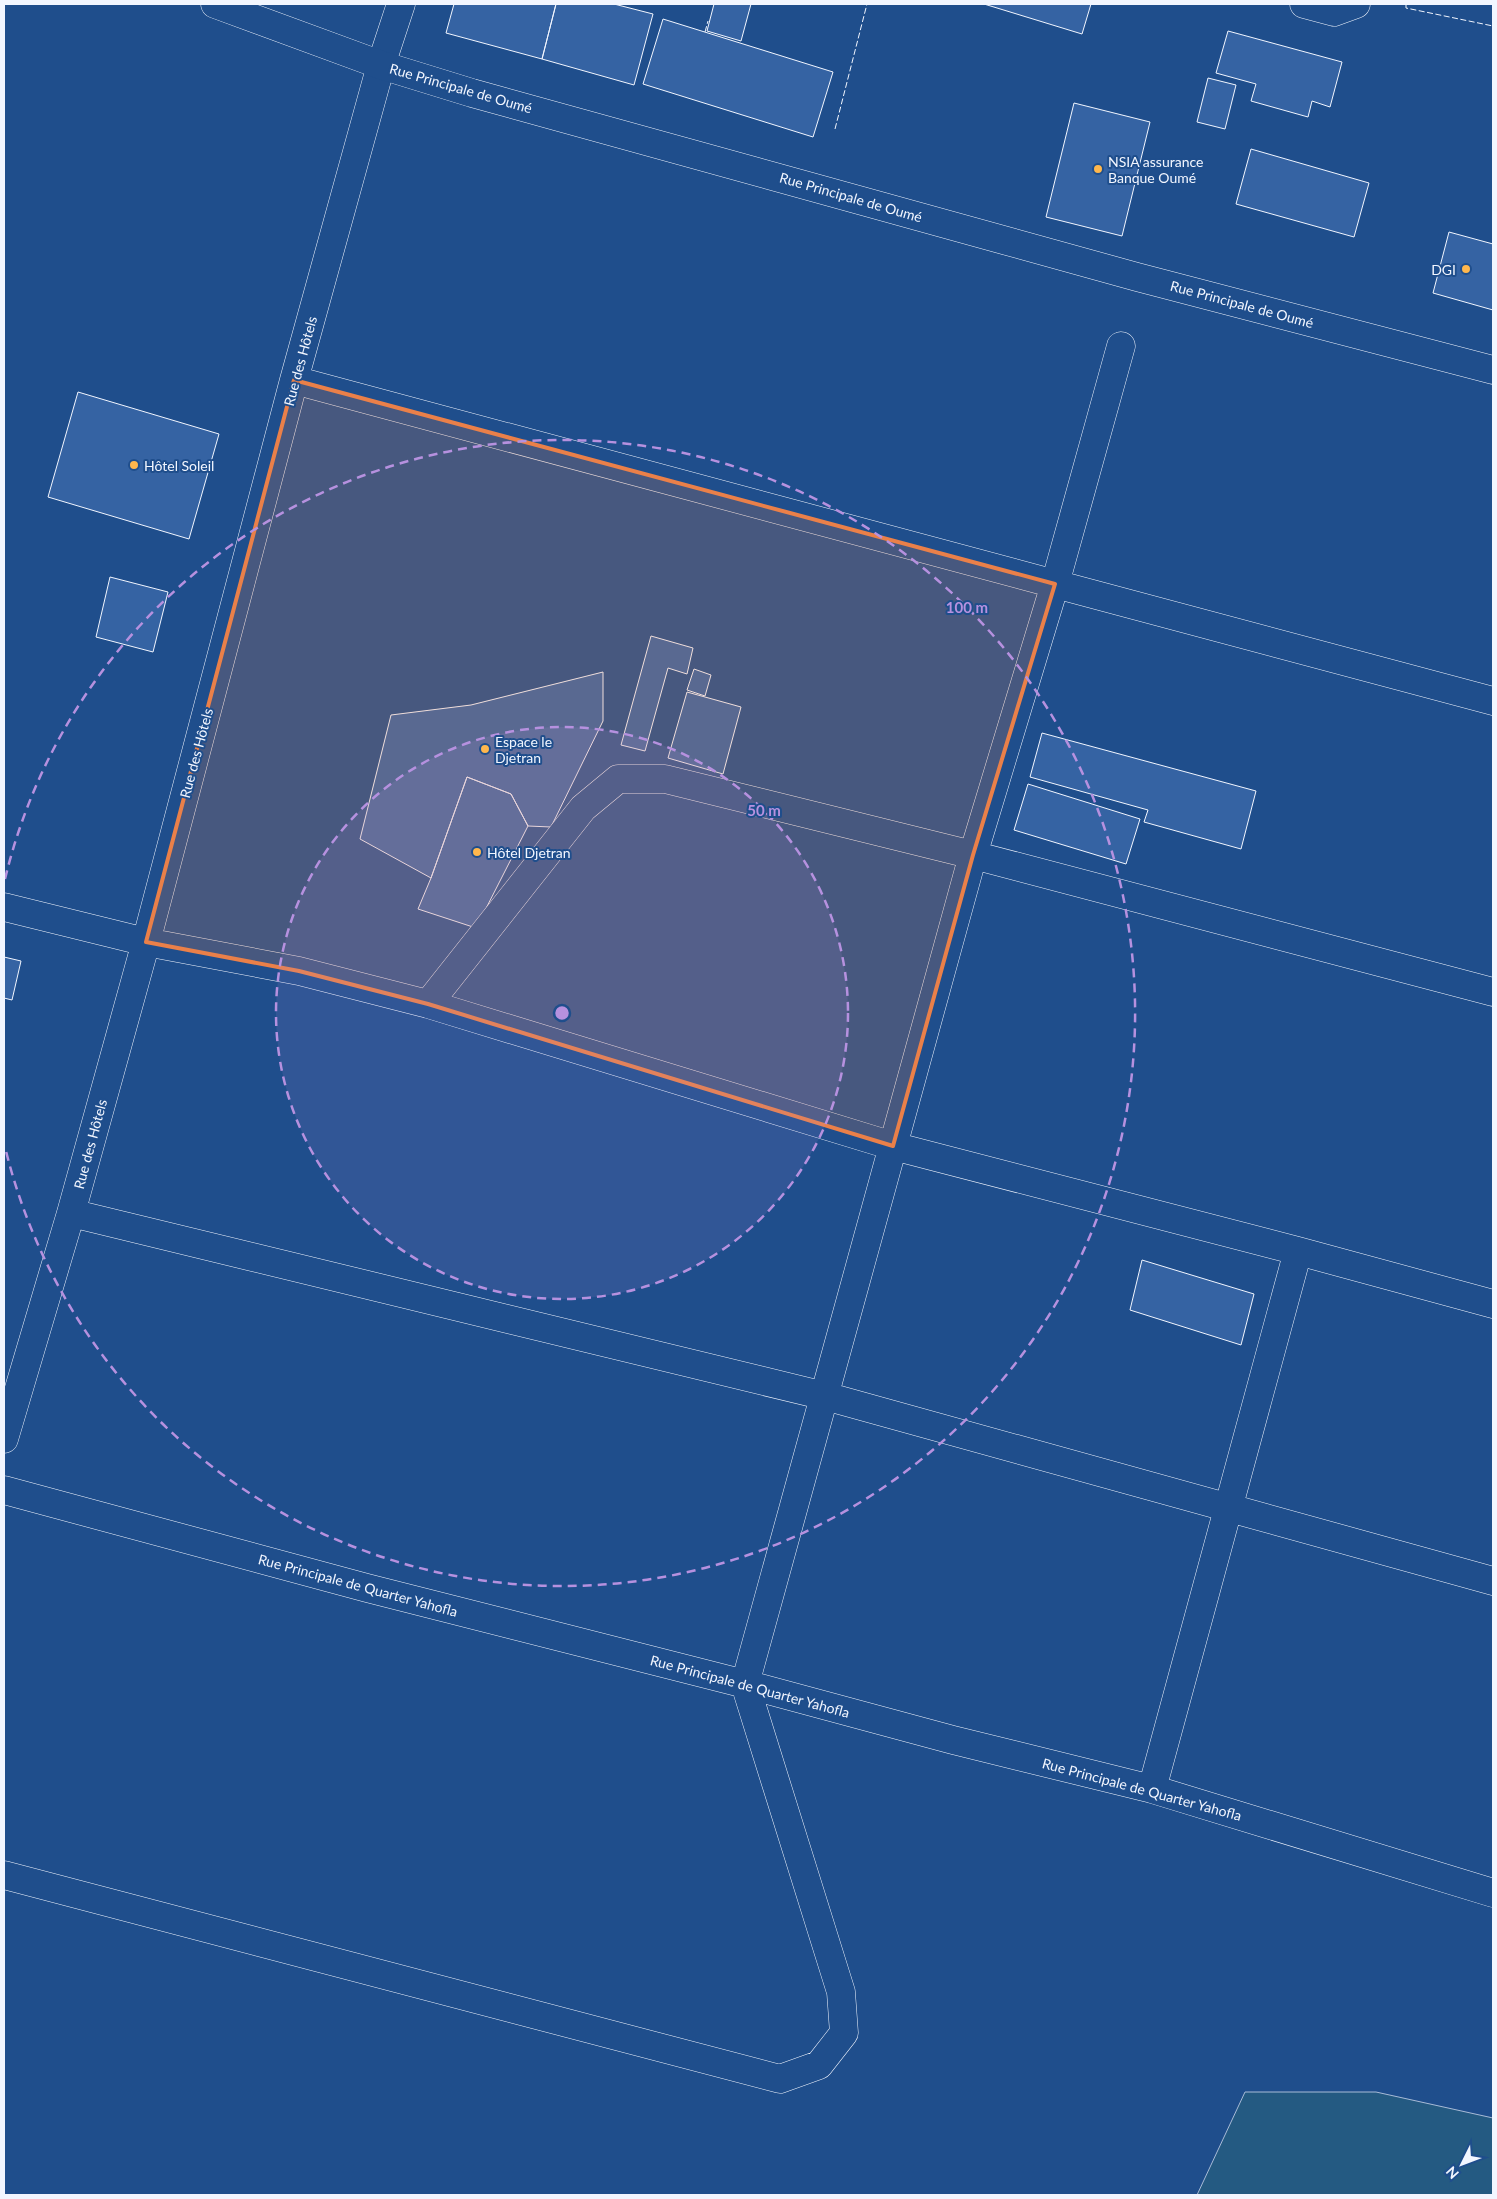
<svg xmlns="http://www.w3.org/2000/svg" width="1497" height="2199" font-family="Lato,sans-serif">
  <rect width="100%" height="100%" fill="#1f4e8c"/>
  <path fill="#245a82" stroke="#a8bbd7" d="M1245,2092H1376L1493,2118V2195H1197Z"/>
  <path fill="#3563a3" stroke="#f2f6ff" d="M454,4H556L542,59L446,33Z
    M556,4H614L653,14L634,85L542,59Z
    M714,4H751L741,41L707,31Z
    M984,4H1091L1082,34Z
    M663,19L833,72L813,137L643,84Z
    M1228,31L1342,62L1330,107L1312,101L1308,117L1251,101L1256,84L1216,73Z
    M1208,78L1236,85L1225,129L1197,122Z
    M1074,103L1150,122L1122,236L1046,217Z
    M1251,149L1369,183L1354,237L1236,204Z
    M1449,232L1493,244V310L1433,293Z
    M78,392L219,434L189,539L48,497Z
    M110,577L168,592L153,652L96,637Z
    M651,636L693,648L687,674L668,668L645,751L621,745Z
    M694,669L711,675L705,696L687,690Z
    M603,672V721L551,827L528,826L511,794L467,777L431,878L360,839L391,715L471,705Z
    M687,692L741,707L723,774L668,758Z
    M1042,733L1256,791L1241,849L1144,822L1148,810L1030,777Z
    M467,777L511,794L528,826L476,928L418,909L431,878Z
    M1028,784L1140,819L1126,864L1014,830Z
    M4,957L21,961L12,1000L4,998Z
    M1142,1260L1254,1294L1241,1345L1130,1310Z"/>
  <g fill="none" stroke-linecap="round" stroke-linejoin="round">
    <defs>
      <path id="street" d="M1304,4L1334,12L1356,4
        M294,380L1055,584L1121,346
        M4,907L146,942L299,971L428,1004L893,1146L1298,1251L1493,1304
        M428,1004L583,808L618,779H665L973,855L1493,992
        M71,1213L825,1396L1493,1581
        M4,1439L71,1213L146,942L294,380L381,65L401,4
        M4,1490L367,1588L745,1684L953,1740L1152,1789L1493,1893
        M1152,1789L1298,1251
        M4,1875L780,2079L819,2065L844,2033L841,1992L745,1684L973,855L1055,584L1493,701"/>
      <path id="primary" d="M215,4L381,65L472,93L1137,277L1493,370"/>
    </defs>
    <use href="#street" stroke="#f2f6ff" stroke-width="29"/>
    <use href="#primary" stroke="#f2f6ff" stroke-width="29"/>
    <use href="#street" stroke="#1f4e8c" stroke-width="28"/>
    <use href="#primary" stroke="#1f4e8c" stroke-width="28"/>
    <path stroke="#f2f6ff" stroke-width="1" stroke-dasharray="6 2.5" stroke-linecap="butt" d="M1406,4V8L1493,26
      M705,32L708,21
      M835,129L867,4"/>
  </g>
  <path fill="#ea8049" fill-opacity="0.2" stroke="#ea8049" stroke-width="4" stroke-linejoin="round" d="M294,380L1055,584L973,855L893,1146L428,1004L299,971L146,942Z"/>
  <circle cx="562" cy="1013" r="286" fill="#b691df" fill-opacity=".12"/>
  <g fill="none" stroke="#b691df" stroke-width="2.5" stroke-dasharray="9 6">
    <circle cx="562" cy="1013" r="286"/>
    <path d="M5 879A573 573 0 1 1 5 1147"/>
  </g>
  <g fill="#ffb74d" stroke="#1f4e8c" stroke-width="2">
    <circle cx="1098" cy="169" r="5"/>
    <circle cx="1466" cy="269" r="5"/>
    <circle cx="134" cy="465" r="5"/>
    <circle cx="485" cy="749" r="5"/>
    <circle cx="477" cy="852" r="5"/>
  </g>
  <g text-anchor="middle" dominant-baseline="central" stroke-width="4" stroke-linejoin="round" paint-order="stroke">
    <g font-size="14" fill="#f2f6ff" stroke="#1f4e8c">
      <text transform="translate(461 88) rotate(16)">Rue Principale de Oumé</text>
      <text transform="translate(851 197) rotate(16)">Rue Principale de Oumé</text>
      <text transform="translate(1242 304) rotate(15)">Rue Principale de Oumé</text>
      <text transform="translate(300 361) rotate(-75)">Rue des Hôtels</text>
      <text transform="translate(196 753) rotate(-75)">Rue des Hôtels</text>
      <text transform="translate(90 1144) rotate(-75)">Rue des Hôtels</text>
      <text transform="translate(358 1585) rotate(15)">Rue Principale de Quarter Yahofla</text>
      <text transform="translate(750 1686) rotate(15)">Rue Principale de Quarter Yahofla</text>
      <text transform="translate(1142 1789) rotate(15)">Rue Principale de Quarter Yahofla</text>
    </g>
    <g font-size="14" fill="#f2f6ff" stroke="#1f4e8c" text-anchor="start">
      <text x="1108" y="161">NSIA assurance<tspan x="1108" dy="16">Banque Oumé</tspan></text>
      <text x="1456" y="269" text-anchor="end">DGI</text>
      <text x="144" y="465">Hôtel Soleil</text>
      <text x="495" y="741">Espace le<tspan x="495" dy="16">Djetran</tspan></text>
      <text x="487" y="852">Hôtel Djetran</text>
    </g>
  </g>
  <circle cx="562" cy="1013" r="8" fill="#b691df" stroke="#1f4e8c" stroke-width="2.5"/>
  <g font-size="15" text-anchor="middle" font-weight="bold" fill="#b691df" stroke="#1f4e8c" stroke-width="4" stroke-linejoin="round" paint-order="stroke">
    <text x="967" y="613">100 m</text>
    <text x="764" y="816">50 m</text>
  </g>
  <rect width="1497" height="2199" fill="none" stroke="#f2f6ff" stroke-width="10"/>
  <g transform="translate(1462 2164) rotate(228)" stroke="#1f4e8c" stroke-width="4" paint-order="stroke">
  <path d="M0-4L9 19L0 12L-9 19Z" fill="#f2f6ff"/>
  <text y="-8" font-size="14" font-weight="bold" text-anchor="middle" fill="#f2f6ff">N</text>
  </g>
</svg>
